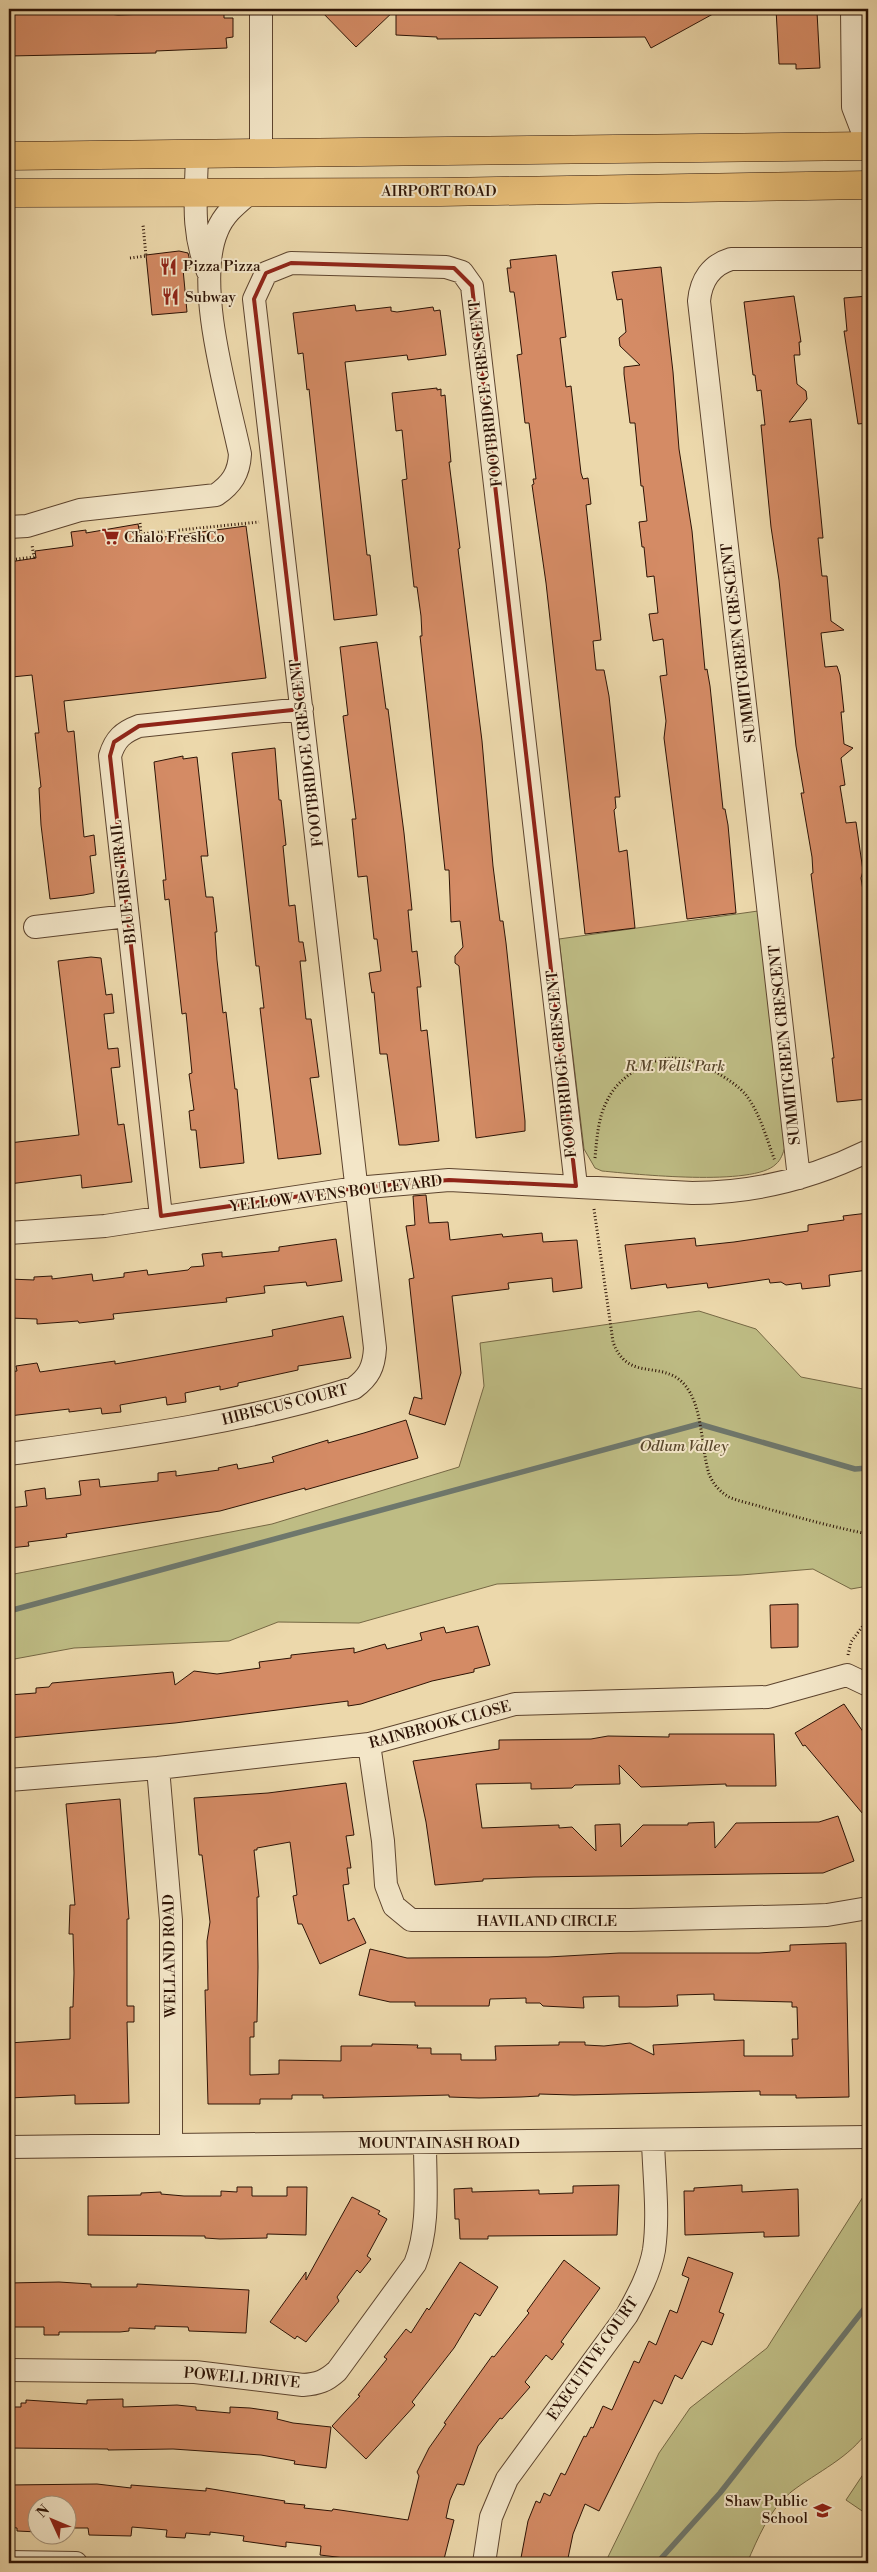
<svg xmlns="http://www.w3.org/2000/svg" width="877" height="2572" font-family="'Libre Bodoni',serif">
  <rect width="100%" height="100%" fill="#ecd8ab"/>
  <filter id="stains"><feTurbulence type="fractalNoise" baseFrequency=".004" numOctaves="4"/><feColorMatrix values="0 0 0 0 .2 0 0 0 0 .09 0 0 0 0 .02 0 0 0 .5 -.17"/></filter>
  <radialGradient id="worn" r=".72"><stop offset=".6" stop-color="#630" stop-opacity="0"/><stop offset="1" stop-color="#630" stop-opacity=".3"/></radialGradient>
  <path fill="#bebc84" stroke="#766844" d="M758,911L785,1147C783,1153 781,1160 776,1164C754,1187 634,1174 602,1171L595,1168L584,1149L559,939Z
    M699,1311L756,1329L801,1377L868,1390V1586L851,1589L813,1569L741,1575L497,1584L359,1623L278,1622L229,1641L74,1648L9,1660V1575L272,1524L459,1467L484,1386L480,1343Z
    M868,2189V2430C851,2457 817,2472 791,2492C769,2510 758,2538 747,2563H605L659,2453L690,2408L767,2348Z
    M868,2467V2515L846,2500Z"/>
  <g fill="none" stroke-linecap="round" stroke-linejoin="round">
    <path stroke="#6e776c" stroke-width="5.5" d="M9,1611L699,1424L855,1469L868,1468
      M657,2563L720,2493L868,2304"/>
  </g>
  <path fill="#d48b65" stroke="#2d1305" d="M319,9H722L651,48L645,37L437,39V37L396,35V9L356,47Z
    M776,9H814V13L817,12L820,68L796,69V64H779Z
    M109,11V14L118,15L148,14V11L224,12V18H233V37L226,38L227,48L156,51V53L9,56V13Z
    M179,251L188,253L189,257L190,268L183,269L187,312L152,315L146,255Z
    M556,255L566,337L560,338L566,387L571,386L581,473L583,479L588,478L591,504L586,505L601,640L593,641L596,670H604L609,696L620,797H615L616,808L614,810L619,852L627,850L635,928L585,934L546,583L532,485L534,484L533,479H536L529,423H525L520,379L517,355L522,354L515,298L514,292H510L507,268H511L510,260Z
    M661,267L673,372L679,449L692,531L705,670L707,669L710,686L723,809H725L728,825L736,913L687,919L664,738L666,721L660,676L667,675L663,639L653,641L649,614L658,613L654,576L647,577L644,547H642L639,522L647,521L643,486H641L635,423H630L624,374V367L640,365L620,346L619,338L626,332L622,299L617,300L612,272Z
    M794,296L801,342H799L800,355H794L797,384L806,391L807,399L789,422L811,419L820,507L823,538H818L822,576H827L831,621L844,630L821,633L825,667L837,666L840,675L844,712H841L844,744L853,748L841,758L845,785L840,786L846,823L856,822L863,871L861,878L868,922V1099L837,1102L832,1058H834L811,874L813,873L812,857L801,793H804L796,746L779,580L771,527L761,425H765L761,390L757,391L755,375H753L744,302Z
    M868,296V423L858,424L844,331H847L844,298Z
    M355,305L356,311L391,307V311L397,312L433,307L434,311L440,310L446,355L408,360L407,355L345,362L367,555H370L377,615L334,620L309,389L307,390L303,353L298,354L293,313Z
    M437,388V390L441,389V396L445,395L451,462H449L460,548L458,549L482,741L493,866L500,921H503L506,943L525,1121V1131L476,1138L459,966L455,963V956L463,947L460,921L451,922L449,870H445L420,636H422L421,616L417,587H414L402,480L407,479L402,430L396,431L392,393Z
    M138,524L141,540L246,526L266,678L64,701L67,730L68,732L74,731L84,837L94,835L96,855L90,856L94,890V893L84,895L50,899L41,825L39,788L41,787L35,733H39L32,675L12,677L9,664V562L36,558L35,551L73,546L71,532L86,530V533Z
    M377,642L386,709H388L404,833L412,910H408L412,952L417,951L421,987H417L421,1031L427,1030L439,1141L406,1145H399L387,1054H380L374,992L372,993L369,973L381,971L377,939H374L367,876L358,877L352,819H356L343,716L348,715L340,647Z
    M275,748L279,800H281L286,845L283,846L289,906L295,905L299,942H303L306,961H300L306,1019H311L319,1077L310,1078L321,1154L278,1159L260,1008H264L259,966H256L232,753Z
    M183,756V759L197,757L208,856H201L206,897H213L217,932H215L217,960L223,1013L226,1012L235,1089H237L244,1163L200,1168L196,1130H191L189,1111L194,1110L189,1074L192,1073L186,1013L182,1014L169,899L165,900L163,880H166L154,762Z
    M91,957L101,958L106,995L112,994L114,1013L104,1014L108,1049L118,1048L120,1067L111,1068L118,1125L124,1124L132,1182L82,1188L81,1175L9,1184V1143L79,1135L58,961Z
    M426,1195L429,1223L448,1222L450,1240L502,1234L503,1237L542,1233L543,1242L577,1240L582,1288L553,1292L552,1278L508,1283L509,1289L452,1296L461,1373L445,1425L409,1414L414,1397L422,1399L409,1279L414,1278L406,1226L415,1225L413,1196Z
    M868,1213V1270L829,1275L830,1286L802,1289L801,1283L786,1285L781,1282L770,1283L769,1279L708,1288L707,1283L667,1288L666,1284L631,1289L625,1245L695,1238L696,1246L734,1242L808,1231V1225L844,1220L843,1216Z
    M336,1239L342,1281L307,1286L306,1282L264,1286L265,1293L226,1298L227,1302L113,1314L114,1319L79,1323L78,1321L37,1324V1319L9,1318V1279L34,1280V1277L52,1276V1279L92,1274L93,1281L124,1277V1273L147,1270L148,1275L188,1270L191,1267L204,1266L202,1254L222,1252V1257L279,1251V1247Z
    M343,1316L351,1358L298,1366V1370L238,1383V1386L220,1390V1386L185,1393L186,1402L167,1405L166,1397L120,1405L121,1412L102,1414L101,1408L69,1412V1409L9,1416V1372L17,1371L16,1366L37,1363L40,1372L115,1361V1364L273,1336L272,1330Z
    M406,1420L418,1458L305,1490V1488L220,1511L66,1534L67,1537L28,1542L29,1546L9,1548V1508L27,1506L25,1491L45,1488L46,1499L81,1495L79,1481L99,1479L100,1487L158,1481V1473L176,1471V1476L219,1470L218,1468L237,1464L238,1469L274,1462L272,1457L328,1440V1443L364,1433Z
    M798,1604V1647L771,1648L770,1605Z
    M478,1626L490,1665L474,1669V1672L432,1681L361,1704L348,1706V1701L175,1723L9,1738V1695L36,1693V1688L49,1687L52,1683L173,1672L175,1685L194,1671L217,1674L260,1668L259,1662L291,1658V1655L354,1648V1653L385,1644L387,1649L422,1640L420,1633L444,1627L446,1633Z
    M844,1704L868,1739V1820L805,1745L803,1746L795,1733Z
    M669,1734H774L776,1786H726V1784L641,1787L619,1765L620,1784L575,1785L572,1788L531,1789V1783L476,1784L482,1828L559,1825V1828L572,1827L596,1851L595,1825L620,1824L621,1847L643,1825H688V1823L714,1822L715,1848L736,1823L819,1822L838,1816L854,1861L823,1873L534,1877L483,1879V1881L435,1885L426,1822L413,1761L499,1749V1740L591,1739L608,1736L669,1737Z
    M346,1783L354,1835L346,1836L351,1868H347L349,1884L343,1885L348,1921L354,1918L366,1943L320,1964L302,1924H298L293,1896L297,1895L290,1842L257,1848V1850H254L259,1897H257L258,1967L257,2022H254V2037H250V2075L279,2074V2060L341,2061V2046H372V2044L418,2045L417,2048H431V2054H461V2060H496L495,2046L559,2045V2042H585V2045L604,2046L630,2043L654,2055L653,2045L744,2040V2056H793L792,2039H798L797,2007H792V2002L714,2000V1994L677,1995L678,2006L647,2007H619V1996L583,1997L584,2008L543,2006L540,2003H526V1998L490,1999L489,2006H415V2002H390L359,1995L370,1949L407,1958L548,1957L619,1953H759L790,1951V1945L846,1943L849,2097L796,2098V2095H760V2091L574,2095L539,2094V2096L521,2097L479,2098L449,2097V2095L323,2098V2095H292V2099H260V2104H208L205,1990H208L207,1941L210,1922L202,1855H199L194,1798L268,1793Z
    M120,1799L129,1919H127V2006H134V2022H127L129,2103L75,2104V2095L9,2098V2043L70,2039V2007H73L74,1973L73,1934H69L70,1905H75L66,1804Z
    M619,2185L617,2235L488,2236V2239H460L459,2219H455L454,2189L472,2188V2192L539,2190V2194L573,2193V2186Z
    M742,2185V2192L798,2189L799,2236L764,2237V2232L685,2235L684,2191H694V2188Z
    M237,2187H252V2196H287V2187H307L306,2235L267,2234V2238L220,2239L205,2238V2236L88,2235V2196L141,2195V2193L161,2192V2194L184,2196H221V2191L237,2192Z
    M352,2197L380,2211L378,2214L387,2219L367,2256L371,2259L360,2273L357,2270L337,2297L339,2301L306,2342L297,2336L295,2339L270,2322L306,2272V2280Z
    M688,2257L733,2273L719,2312L724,2314L712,2345L702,2341L682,2379L675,2375L662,2404L654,2400L599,2511L585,2504L573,2534L567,2563H520L528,2521L536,2501L540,2503L544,2493L550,2496L561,2473L565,2475L584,2436L586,2437L591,2427L593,2428L603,2406L612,2410L634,2361L639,2363L649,2341L656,2345L670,2310L677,2313L689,2278L682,2275Z
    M564,2260L600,2288L561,2342L564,2344L552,2360L546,2355L525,2382L530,2387L502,2419L500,2418L478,2446L464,2485L457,2484L450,2500L446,2518L454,2520L443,2563H398L370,2558L369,2561L320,2555L321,2546L286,2542V2547L243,2541L244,2536L210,2532V2535L186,2533L185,2538L166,2537L167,2530L132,2527L131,2536L89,2535L88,2528H68V2504H38V2532L17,2531V2528L9,2527V2485L97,2484L131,2488V2485L206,2491V2488L285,2501L284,2503L305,2505L304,2508L332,2511L333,2509L408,2520L419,2476L417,2472L429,2448L446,2424L444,2423L492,2356L494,2357L529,2313L527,2311Z
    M460,2262L498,2287L480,2316L475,2313L454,2348L412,2402L415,2405L366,2459L332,2426L360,2396L358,2395L387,2359L384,2357L406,2329L411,2333L427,2308L429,2310Z
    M59,2282L91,2284V2287H137V2284L249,2290L246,2333L189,2331L188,2327L155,2326V2329L129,2328V2331L120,2332H59V2335H44V2327H9V2283Z
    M123,2399V2407L177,2405L196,2407V2410L230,2413V2407L250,2408L278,2412L277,2419L293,2423L331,2427L326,2468L294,2464L295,2461L261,2455L173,2449L108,2450V2449L9,2448V2407H21V2403H26V2400L87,2404V2400Z"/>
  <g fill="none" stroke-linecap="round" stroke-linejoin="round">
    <defs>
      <path id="minor" d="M261,9V155
        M852,9L853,107L868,146
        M197,155C196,196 191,233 208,272
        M9,527L27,526L80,510L216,495C232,484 239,473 240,454C228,397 194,285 217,231C224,213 238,203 252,191
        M35,927L127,916
        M799,1178L699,301C701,280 711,265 731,259H868
        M161,1216L110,756C115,739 123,732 139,726L302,709
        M9,1233L105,1226L356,1188L449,1180L692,1193C754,1193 813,1178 868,1151
        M9,1454C125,1438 241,1423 354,1388C369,1377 374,1367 375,1348L254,299L266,273L291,263L446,267L462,272L472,286L576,1186
        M369,1744L383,1841L386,1885L394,1906L411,1920H630L801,1916L827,1915L868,1908
        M158,1768L171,1920V2144
        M9,1780L158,1768L369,1744L515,1704L768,1697L847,1675L868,1685
        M9,2147L868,2137
        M9,2370L195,2372L303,2385C318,2384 326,2381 337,2371L415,2264C430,2227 425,2183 425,2144
        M9,2562L76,2563
        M484,2563L491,2517L507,2479L627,2315C638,2295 650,2273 654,2250C659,2215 654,2177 653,2141"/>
      <path id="major" d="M9,156L868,146
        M9,193L441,192L868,185"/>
    </defs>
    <use href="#minor" stroke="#5d442e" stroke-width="24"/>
    <use href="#major" stroke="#2d1305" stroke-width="29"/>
    <path stroke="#2d1305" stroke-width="3" stroke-dasharray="1 2.5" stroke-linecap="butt" d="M130,258L146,256L143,225
      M140,523L141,534L259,522
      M9,560L34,557L32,545
      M595,1158C597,1137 598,1117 608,1099C618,1077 650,1058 673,1058C694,1058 733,1079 746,1095C760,1113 767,1140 775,1161
      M594,1209L613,1342C628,1383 661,1359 684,1384C703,1405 701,1448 709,1474C713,1484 720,1492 729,1497C740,1502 754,1504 765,1508C800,1518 833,1527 868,1534
      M848,1655L851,1642L868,1619"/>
    <use href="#minor" stroke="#f3e6c8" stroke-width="22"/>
    <use href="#major" stroke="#e6bc76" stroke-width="28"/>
  </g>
  <path fill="none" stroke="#8f2418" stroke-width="4" stroke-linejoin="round" d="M291,263L454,268L472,286L576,1186L449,1180L356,1188L161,1216L110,756L114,742L139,726L302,709L254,299L266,273Z"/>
  <defs>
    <symbol id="restaurant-bare" viewBox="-9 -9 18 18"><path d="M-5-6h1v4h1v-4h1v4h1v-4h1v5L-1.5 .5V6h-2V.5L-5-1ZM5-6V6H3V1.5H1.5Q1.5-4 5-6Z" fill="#8f2418" stroke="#f3e6c8" stroke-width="2.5" paint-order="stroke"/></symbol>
    <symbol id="supermarket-bare" viewBox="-9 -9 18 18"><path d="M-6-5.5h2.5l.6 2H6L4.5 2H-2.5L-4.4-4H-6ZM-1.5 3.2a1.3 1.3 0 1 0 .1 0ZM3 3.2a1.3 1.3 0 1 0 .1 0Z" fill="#8f2418" stroke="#f3e6c8" stroke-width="2.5" paint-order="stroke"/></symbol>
    <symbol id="school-bare" viewBox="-9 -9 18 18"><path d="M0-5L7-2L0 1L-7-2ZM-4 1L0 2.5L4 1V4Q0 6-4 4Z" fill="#8f2418" stroke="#f3e6c8" stroke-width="2.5" paint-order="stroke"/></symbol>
  </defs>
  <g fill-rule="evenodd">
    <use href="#restaurant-bare" x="156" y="254" width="25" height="25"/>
    <use href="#restaurant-bare" x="158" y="284" width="25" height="25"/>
    <use href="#supermarket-bare" x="98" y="524" width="25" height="25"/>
    <use href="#school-bare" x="810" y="2498" width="25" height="25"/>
  </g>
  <g text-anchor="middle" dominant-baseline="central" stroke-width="4" stroke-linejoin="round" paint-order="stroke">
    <g font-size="15" fill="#2d1305" stroke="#f3e6c8">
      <text x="439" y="191">AIRPORT ROAD</text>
      <text transform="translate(486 393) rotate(-97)">FOOTBRIDGE CRESCENT</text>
      <text transform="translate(739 643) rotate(-97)">SUMMITGREEN CRESCENT</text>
      <text transform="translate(307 753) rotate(-97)">FOOTBRIDGE CRESCENT</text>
      <text transform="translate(124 882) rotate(-97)">BLUE IRIS TRAIL</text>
      <text transform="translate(785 1045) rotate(-96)">SUMMITGREEN CRESCENT</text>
      <text transform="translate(562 1064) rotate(-96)">FOOTBRIDGE CRESCENT</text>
      <text transform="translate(336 1194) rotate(-7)">YELLOW AVENS BOULEVARD</text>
      <text transform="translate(285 1405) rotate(-14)">HIBISCUS COURT</text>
      <text transform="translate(440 1725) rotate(-15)">RAINBROOK CLOSE</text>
      <text x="547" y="1921">HAVILAND CIRCLE</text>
      <text transform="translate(170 1956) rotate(-91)">WELLAND ROAD</text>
      <text x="439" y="2143">MOUNTAINASH ROAD</text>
      <text transform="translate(593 2359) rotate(-55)">EXECUTIVE COURT</text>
      <text transform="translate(242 2378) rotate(5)">POWELL DRIVE</text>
    </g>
    <g font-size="15" fill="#2d1305" stroke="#f3e6c8" text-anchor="start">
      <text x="183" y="266">Pizza Pizza</text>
      <text x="185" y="297">Subway</text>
      <text x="124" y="537">Chalo FreshCo</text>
      <text x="808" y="2501" text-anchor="end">Shaw Public<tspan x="808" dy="17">School</tspan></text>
    </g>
    <g font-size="15" font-style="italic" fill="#58462b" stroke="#f3e6c8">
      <text x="675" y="1066">R.M. Wells Park</text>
      <text x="684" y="1446">Odlum Valley</text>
    </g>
  </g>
  <rect width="877" height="2572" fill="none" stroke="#ecd8ab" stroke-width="30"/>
  <rect x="10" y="10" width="857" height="2552" fill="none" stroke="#2d1305" stroke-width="2.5"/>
  <rect x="15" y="15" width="847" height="2542" fill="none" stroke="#2d1305"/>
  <g transform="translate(52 2520) rotate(314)"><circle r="24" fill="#f3e6c8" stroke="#a4927a"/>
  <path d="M0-4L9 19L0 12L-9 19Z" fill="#8f2418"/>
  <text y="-8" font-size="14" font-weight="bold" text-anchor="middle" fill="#2d1305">N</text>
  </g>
  <rect width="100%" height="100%" filter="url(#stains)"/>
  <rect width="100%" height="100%" fill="url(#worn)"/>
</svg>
